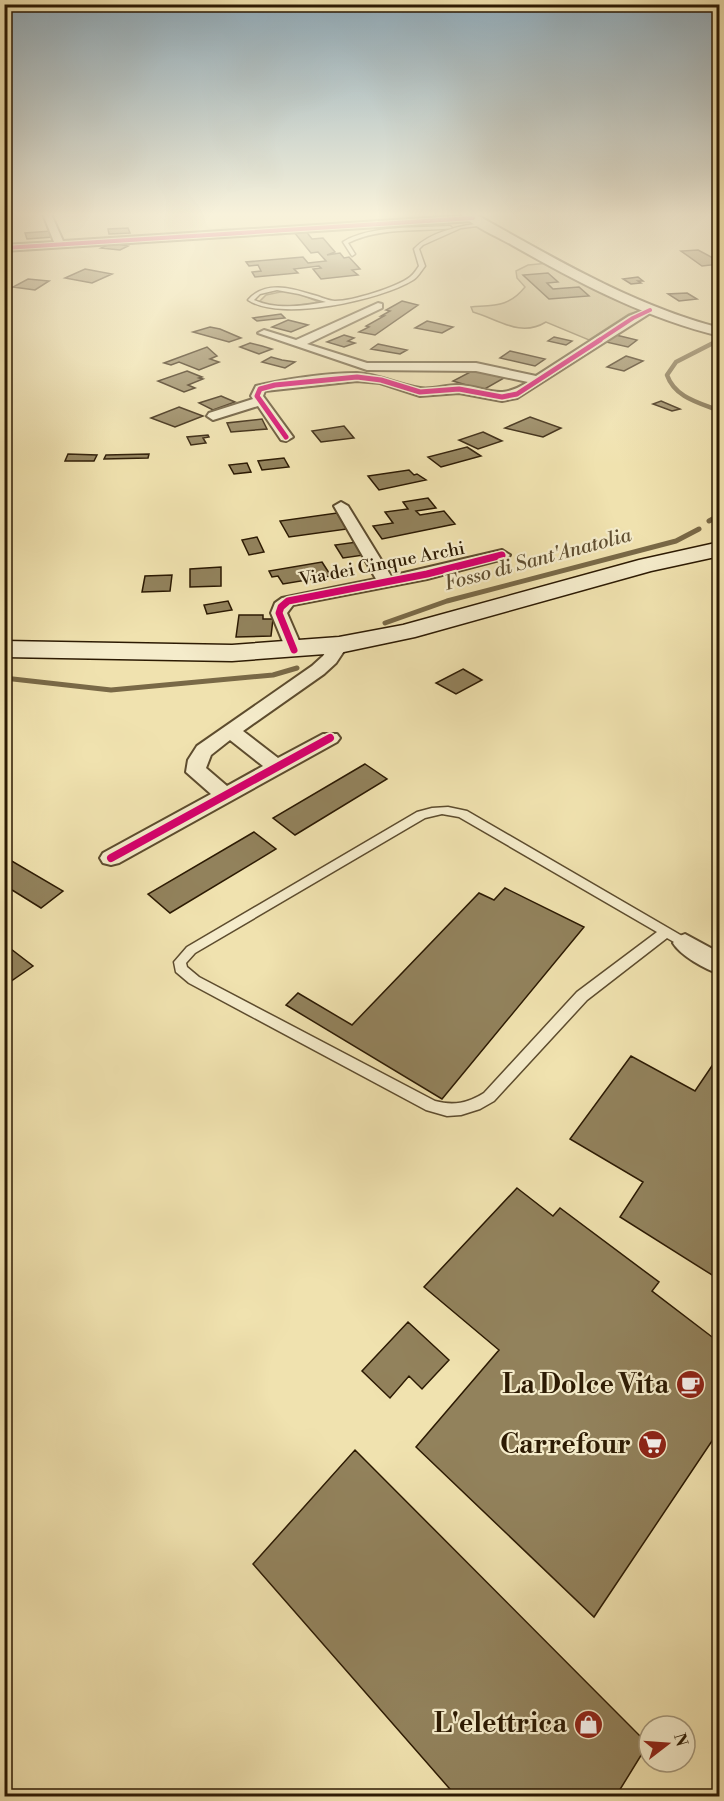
<svg xmlns="http://www.w3.org/2000/svg" width="724" height="1801" font-family="'Libre Bodoni',serif">
  <rect width="100%" height="100%" fill="#f0e2af"/>
  <filter id="stains"><feTurbulence type="fractalNoise" baseFrequency=".00333" numOctaves="4"/><feColorMatrix values="0 0 0 0 .2 0 0 0 0 .09 0 0 0 0 .02 0 0 0 .5 -.17"/></filter>
  <radialGradient id="worn" r=".72"><stop offset=".6" stop-color="#630" stop-opacity="0"/><stop offset="1" stop-color="#630" stop-opacity=".3"/></radialGradient>
  <path fill="#cfc092" stroke="#7e6d4a" stroke-width="1.5" d="M549,263L642,310L629,314L589,340L546,322C520,338 498,319 473,312L471,307C495,305 509,307 525,287L517,278L516,271L528,265Z
    M285,291L297,293L319,302C302,304 275,312 260,301L266,295Z"/>
  <g fill="none" stroke-linecap="round" stroke-linejoin="round">
    <path stroke="#796947" stroke-width="3" d="M716,341L720,339"/>
    <path stroke="#796947" stroke-width="4.5" d="M719,340L676,362L667,375C675,398 700,403 720,411"/>
    <path stroke="#796947" stroke-width="5" d="M709,521L720,515
      M385,623L447,601L676,541L699,529
      M4,678L111,690L273,675L297,668"/>
  </g>
  <path fill="#92825c" stroke="#2c1a03" stroke-width="1.5" d="M128,228L130,233L109,234L108,229Z
    M305,230L312,239L323,238L335,252L327,255L340,253L344,258L349,257L360,269L352,270L358,275L321,279L313,269L321,268L319,266L294,269L298,273L255,277L252,272L261,271L258,265L249,266L246,262L303,257L308,263L326,261L318,252L311,253L293,231Z
    M51,231L53,237L27,239L25,233Z
    M112,243L128,246L120,250L101,248Z
    M698,250L715,259L720,264L702,266L681,251Z
    M85,269L112,274L92,283L65,278Z
    M548,273L558,282L547,283L553,289L579,287L589,296L549,299L523,275Z
    M638,277L643,281H638L641,283L631,284L623,279Z
    M28,279L49,281L35,290L13,287Z
    M687,293L697,299L679,301L668,294Z
    M402,301L418,305L375,335L359,332L369,327L366,326L384,316H381L390,311L386,310Z
    M281,314L285,318L257,321L253,318Z
    M288,320L308,325L291,332L272,327Z
    M427,321L453,327L442,333L415,328Z
    M210,327L220,329L241,338L229,342L193,332Z
    M344,335L354,338L348,341L355,343L344,347L327,342Z
    M616,335L637,340L628,347L606,342Z
    M554,337L572,341L566,345L548,341Z
    M250,343L262,346L272,349L259,354L240,347Z
    M378,344L407,350L400,354L371,349Z
    M207,347L217,356L210,359L219,362L199,370L179,362L171,365L164,363Z
    M510,351L545,359L535,366L500,358Z
    M626,356L643,361L624,371L607,367Z
    M271,357L282,360L295,362L285,368L262,362Z
    M474,370L504,378L483,390L453,381Z
    M187,371L202,377L199,378L203,379L188,385L195,388L184,392L158,381Z
    M221,396L235,402L213,410L199,403Z
    M661,401L680,409L672,411L653,404Z
    M179,407L203,416L175,427L151,418Z
    M530,417L561,428L543,437L505,428Z
    M262,419L267,429L231,432L227,423Z
    M344,426L354,438L321,442L312,431Z
    M483,432L502,441L478,449L459,440Z
    M208,435L209,437L203,438L206,443L191,445L187,437Z
    M467,447L481,456L441,467L428,457Z
    M68,454L97,455L94,461H65Z
    M149,454L148,458L104,459L106,455Z
    M284,458L289,467L262,470L258,461Z
    M247,463L251,472L234,474L229,465Z
    M409,470L414,475L417,474L426,480L379,490L368,476Z
    M428,498L436,508L416,511L420,515L444,511L455,524L382,539L373,526L393,523L385,512L408,509L403,502Z
    M337,513L347,529L289,537L280,521Z
    M257,537L264,552L249,555L242,540Z
    M357,542L364,555L343,558L335,545Z
    M322,562L331,576L283,584L278,576L272,577L269,571Z
    M221,567V586L190,587V569Z
    M172,575L170,591L142,592L145,576Z
    M228,601L232,610L207,614L204,605Z
    M239,615H263V619H273L271,636L236,637Z
    M463,669L482,680L456,694L436,683Z
    M365,764L387,779L295,835L273,818Z
    M254,832L276,849L170,913L148,894Z
    M4,857H5L63,891L41,908L4,885Z
    M505,888L584,927L442,1099L286,1005L298,993L352,1025L479,893L494,900Z
    M11,949L33,966L4,986V953Z
    M720,1054V1280L620,1217L643,1182L570,1139L631,1056L695,1091Z
    M517,1188L553,1216L560,1208L659,1282L652,1291L720,1343V1429L594,1617L416,1447L499,1350L424,1287Z
    M408,1322L449,1360L422,1389L409,1376L390,1398L362,1371Z
    M355,1450L648,1744L616,1796H456L253,1564Z"/>
  <g fill="none" stroke-linecap="round" stroke-linejoin="round">
    <defs>
      <path id="service" d="M484,223L486,225L461,228L423,245L419,249L425,266C421,271 418,277 413,280C381,300 281,322 248,300C266,279 294,289 317,296C323,298 330,301 335,301C353,301 397,287 410,277C414,274 417,269 419,266L414,249C429,232 462,225 484,223ZM277,290L299,294L326,302C303,306 276,310 254,300L260,294Z
        M450,226L452,228C418,232 379,227 348,243L355,254L352,256L343,242C369,225 419,228 450,226Z
        M448,807L467,811L689,940L691,943L689,946H681L667,938L587,1000L494,1101L480,1109L461,1115L447,1116L426,1110L189,983L176,972L174,962L187,947L417,812L432,808ZM442,814L459,817L657,932L577,992L484,1093C468,1103 454,1106 435,1101L199,977L187,967L186,963L195,953L425,818Z"/>
      <path id="minor" d="M43,214H51L63,241L473,215L477,218L473,221L4,251V245L54,242Z
        M378,303L382,304V308L307,344L367,363H476L536,376L629,316L650,307L655,310L517,398L502,401L459,393L420,396L380,383L357,381L265,391L263,396L293,437L286,441L281,440L258,406L213,420L207,416L209,413L253,399L251,396L256,386C284,379 327,373 357,373C379,374 398,385 420,388C432,390 445,385 457,385C489,386 496,402 528,382L476,371L367,370L258,333L264,330L296,340Z
        M341,502L348,506L391,576L502,550L510,555L507,558L427,579L293,605L287,613L303,650L300,654H288L271,613L275,603L282,598L376,579L334,506Z
        M339,640L345,641L348,645L336,663L324,674L243,731L278,758L323,734H337L340,738L337,742L119,863L111,865L103,863L100,858L103,853L211,794L186,772L188,760L197,746L312,666L323,656L333,641ZM230,740L263,766L227,786L206,768L211,755Z
        M685,934L720,953V974C705,969 681,956 673,943L677,937Z"/>
      <path id="tertiary" d="M461,214H475C554,258 632,305 720,328V336C645,318 579,283 512,245C496,236 474,227 461,214Z"/>
      <path id="secondary" d="M720,542V556L651,571L415,637L339,653L232,661L4,657V641L232,645L339,637L403,625L639,560Z"/>
    </defs>
    <use href="#service" stroke="#5d4c2e" stroke-width="3"/>
    <use href="#minor" stroke="#5d4c2e" stroke-width="4"/>
    <use href="#tertiary" stroke="#5d4c2e" stroke-width="4"/>
    <use href="#secondary" stroke="#2c1a03" stroke-width="3"/>
    <use href="#service" fill="#f5eccb" fill-rule="evenodd"/>
    <use href="#minor" fill="#f5eccb" fill-rule="evenodd"/>
    <use href="#tertiary" fill="#f5eccb" fill-rule="evenodd"/>
    <use href="#secondary" fill="#f5eccb" fill-rule="evenodd"/>
    <defs>
      <path id="cycleway-far3" d="M4,248L473,218
        M598,341L633,318L650,310"/>
      <path id="cycleway-far2" d="M286,437L257,396L260,389L275,385L357,377L381,380L420,392L459,389L502,397L517,394L600,340"/>
      <path id="cycleway-far1" d="M294,650L279,613L281,607L288,601L427,574L502,555"/>
      <path id="cycleway" d="M111,858L330,738"/>
    </defs>
    <use href="#cycleway-far3" stroke="#f5eccb" stroke-width="5"/>
    <use href="#cycleway-far2" stroke="#f5eccb" stroke-width="8"/>
    <use href="#cycleway-far1" stroke="#f5eccb" stroke-width="10"/>
    <use href="#cycleway" stroke="#f5eccb" stroke-width="12"/>
    <use href="#cycleway-far3" stroke="#d6006c" stroke-width="4"/>
    <use href="#cycleway-far2" stroke="#d6006c" stroke-width="5"/>
    <use href="#cycleway-far1" stroke="#d6006c" stroke-width="7"/>
    <use href="#cycleway" stroke="#d6006c" stroke-width="8"/>
  </g>
  <linearGradient id="sky" x2="0" y2="1"><stop stop-color="#90abba"/><stop offset="0.46" stop-color="#f8f2db"/><stop offset="1" stop-color="#f8f2db" stop-opacity="0"/></linearGradient>
  <rect width="724" height="466" fill="url(#sky)"/>
  <defs>
    <symbol id="cafe-disc" viewBox="-11 -11 22 22"><circle r="9.5" fill="#8f2418" stroke="#f5eccb"/><path d="M-5.5-4.5H6V0H3Q3 3.5 0 3.5H-2.5Q-5.5 3.5-5.5 0ZM3-3.2v2h1.7v-2ZM-6 4.5H4V6H-6Z" fill="#fff"/></symbol>
    <symbol id="supermarket-disc" viewBox="-11 -11 22 22"><circle r="9.5" fill="#8f2418" stroke="#f5eccb"/><path d="M-6-5.5h2.5l.6 2H6L4.5 2H-2.5L-4.4-4H-6ZM-1.5 3.2a1.3 1.3 0 1 0 .1 0ZM3 3.2a1.3 1.3 0 1 0 .1 0Z" fill="#fff"/></symbol>
    <symbol id="shop-disc" viewBox="-11 -11 22 22"><circle r="9.5" fill="#8f2418" stroke="#f5eccb"/><path d="M-5-2.5h2.3a2.7 3.5 0 0 1 5.4 0H5L5.5 6h-11ZM-1.5-2.5h3a1.5 2.3 0 0 0-3 0Z" fill="#fff"/></symbol>
  </defs>
  <g fill-rule="evenodd">
    <use href="#cafe-disc" x="674" y="1368" width="33" height="33"/>
    <use href="#supermarket-disc" x="636" y="1428" width="33" height="33"/>
    <use href="#shop-disc" x="572" y="1708" width="33" height="33"/>
  </g>
  <g text-anchor="middle" dominant-baseline="central" stroke-width="4.5" stroke-linejoin="round" paint-order="stroke">
    <g font-size="18" fill="#2c1a03" stroke="#f5eccb">
      <text transform="translate(382 564) rotate(-11)">Via dei Cinque Archi</text>
    </g>
    <g font-size="20" font-style="italic" fill="#604f31" stroke="#f5eccb">
      <text transform="translate(538 560) rotate(-15)">Fosso di Sant'Anatolia</text>
    </g>
    <g font-size="27" font-weight="bold" fill="#2c1a03" stroke="#f5eccb" text-anchor="end">
      <text x="669" y="1385">La Dolce Vita</text>
      <text x="631" y="1445">Carrefour</text>
      <text x="567" y="1724">L'elettrica</text>
    </g>
  </g>
  <rect width="724" height="1801" fill="none" stroke="#f0e2af" stroke-width="24"/>
  <rect x="6" y="6" width="712" height="1789" fill="none" stroke="#2c1a03" stroke-width="3"/>
  <rect x="12" y="12" width="700" height="1777" fill="none" stroke="#2c1a03" stroke-width="1.5"/>
  <g transform="translate(667 1744) rotate(73)"><circle r="28" fill="#f5eccb" stroke="#a5987b" stroke-width="1.5"/>
  <path d="M0-4.5L10 22L0 15L-10 22Z" fill="#8f2418"/>
  <text y="-9" font-size="16" font-weight="bold" text-anchor="middle" fill="#2c1a03">N</text>
  </g>
  <rect width="100%" height="100%" filter="url(#stains)"/>
  <rect width="100%" height="100%" fill="url(#worn)"/>
</svg>
